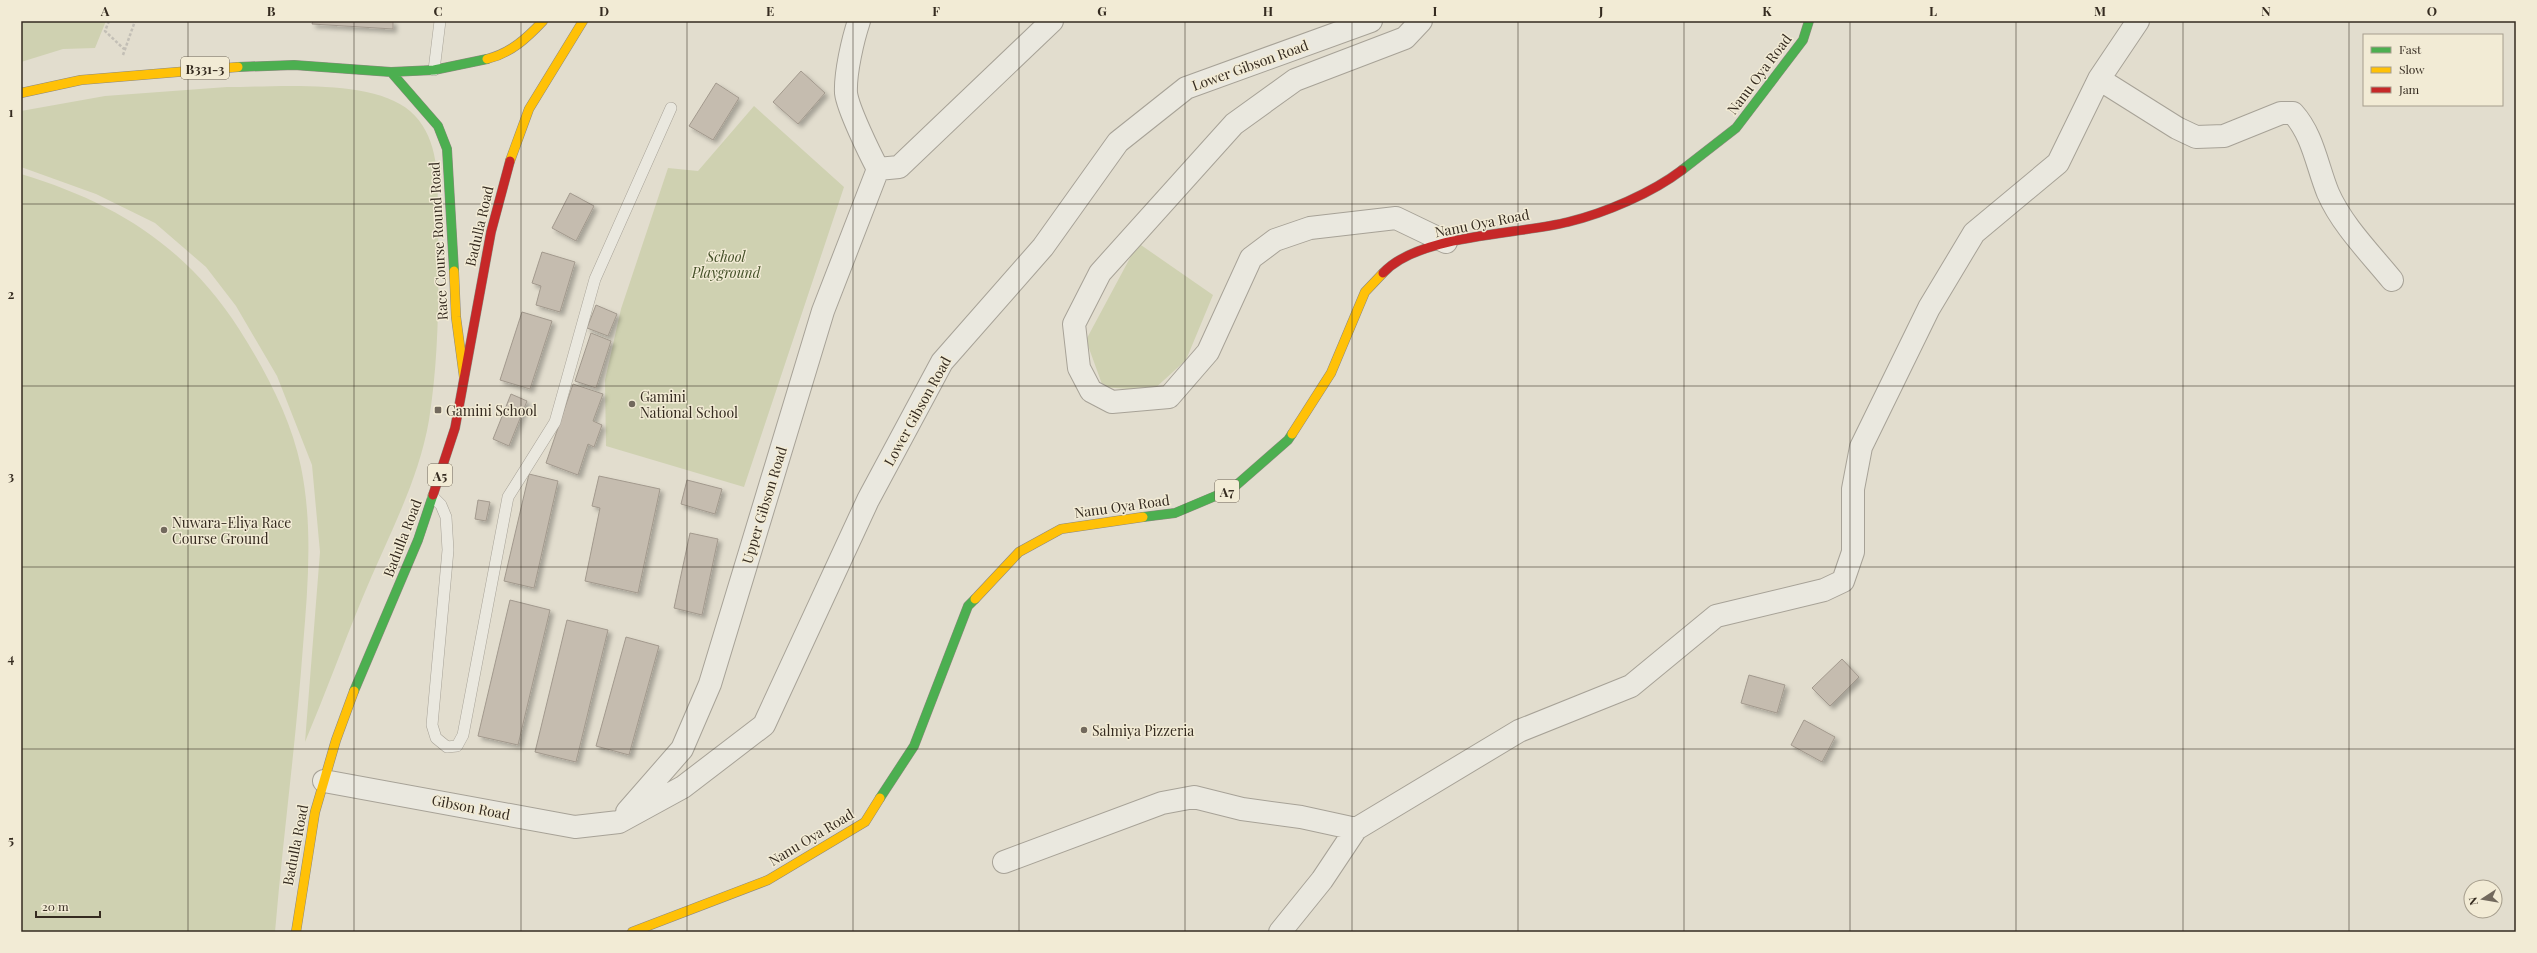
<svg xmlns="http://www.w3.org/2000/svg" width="2537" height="953" font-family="'Playfair Display',serif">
  <defs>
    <filter id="shadow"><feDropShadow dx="3.5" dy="3.5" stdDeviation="2" flood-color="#0004"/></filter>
  </defs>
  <rect width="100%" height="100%" fill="#e2ddce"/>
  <path fill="#cfd1b1" d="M21,21H106L95,48L63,49L21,62Z
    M227,87C275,87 373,78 410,111C443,140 437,188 438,227C439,291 439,357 429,420C418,484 386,540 362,599C342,647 325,695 305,742L320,552L312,465L277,376L236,306L206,267L155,223L96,194L21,167V111L105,96Z
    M754,106L844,187L744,487L606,446L605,380L621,309L668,168L698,171Z
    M21,174C114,202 186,246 239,329C265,370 291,418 301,467C313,526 308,586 303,646C296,742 283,837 275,932H21Z
    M1138,243L1213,295L1186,360L1152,391L1103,387L1086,340Z"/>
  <path fill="#c5bcaf" stroke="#a2998d" filter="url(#shadow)" d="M313,21H393V29L312,24Z
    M801,71L825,93L798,124L773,102Z
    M716,83L739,98L713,140L689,126Z
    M570,193L594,206L576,241L552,228Z
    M542,252L575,262L560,312L536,305L541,286L532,283Z
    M596,305L617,314L608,336L587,328Z
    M522,312L552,321L530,389L500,380Z
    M591,333L611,341L596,388L575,381Z
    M573,384L603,394L593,421L602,425L594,447L588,444L578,475L546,463Z
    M511,394L527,401L509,446L493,439Z
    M529,474L558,481L534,588L504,581Z
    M599,476L660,489L638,593L585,581L600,508L592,506Z
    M687,480L722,489L715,514L681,504Z
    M478,500L490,502L486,521L475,519Z
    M690,533L718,539L702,615L674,608Z
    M510,600L550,610L518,745L478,736Z
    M567,620L608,630L576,762L535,752Z
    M626,637L659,646L629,755L596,746Z
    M1842,659L1859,677L1830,706L1812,688Z
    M1749,675L1785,685L1777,713L1741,703Z
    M1804,720L1835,737L1822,762L1791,745Z"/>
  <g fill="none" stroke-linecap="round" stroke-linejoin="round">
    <defs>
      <path id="lane" d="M434,70L440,21
        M433,497L441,505L446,517L448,550L432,725L436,738L447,747L457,746L463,735L508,497L555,422L595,279L671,108"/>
      <path id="street" d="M859,21C853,39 845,73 846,93C848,109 870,154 878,169
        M1421,21L1405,38L1295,80L1234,124L1100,273L1074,324L1079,368L1091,391L1112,402L1169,397L1208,352L1251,258L1275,240L1310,228L1396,218L1446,242
        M2099,79L2177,128L2196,137L2224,136L2281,113H2293C2313,135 2317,166 2328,193C2342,225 2370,253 2392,280
        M878,169L899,167L1052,21
        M324,781L575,827L619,822L683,787L764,725L868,500L942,362L1043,247L1118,142L1186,88L1371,21
        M627,812L682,749L710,684L823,311L878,169
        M1004,862L1162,803L1194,797L1242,809L1301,817L1356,829L1519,731L1631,686L1716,616L1824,590L1843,581L1853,552V489L1861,447L1929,308L1974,233L2058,163L2099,79L2138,21
        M1280,932L1322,880L1356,829"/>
      <path id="fast" d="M238,67L294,65L391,72L434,70L487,59
        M391,72L438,126L447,149L454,271
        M1682,170L1736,128L1803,40L1809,21
        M1143,517L1175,513L1232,489L1288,440L1292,434
        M354,691L418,540L433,495
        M880,798L914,746L968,606L975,599"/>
      <path id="slow" d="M487,59C511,53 527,38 543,21
        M21,93L81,80L238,67
        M510,161L529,109L583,21
        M454,271L456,317L464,377
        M1292,434L1331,373L1365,292L1383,273
        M975,599L1019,552L1061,529L1143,517
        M296,932L315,812L336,740L354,691
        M632,932L768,880L865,822L880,798"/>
      <path id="jam" d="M1383,273C1419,234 1517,235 1568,222C1605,213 1652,193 1682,170
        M433,495L455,428L491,232L510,161"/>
    </defs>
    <use href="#lane" stroke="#a7a297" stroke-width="12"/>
    <use href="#street" stroke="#a7a297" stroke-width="24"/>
    <use href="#fast" stroke="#8d887e" stroke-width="10"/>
    <use href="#slow" stroke="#8d887e" stroke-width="10"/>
    <use href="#jam" stroke="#8d887e" stroke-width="10"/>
    <path stroke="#c3bfb6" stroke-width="2.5" stroke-dasharray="3 2" stroke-linecap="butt" d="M109,21L105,31L124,49
      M123,55L135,21"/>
    <use href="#lane" stroke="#eae8df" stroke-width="11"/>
    <use href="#street" stroke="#eae8df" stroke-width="22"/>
    <use href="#fast" stroke="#4caf50" stroke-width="9"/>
    <use href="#slow" stroke="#ffc107" stroke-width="9"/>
    <use href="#jam" stroke="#c62828" stroke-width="9"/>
  </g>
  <path fill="none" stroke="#352b20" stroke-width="1" stroke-opacity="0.55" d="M188,21V932M354,21V932M521,21V932M687,21V932M853,21V932M1019,21V932M1185,21V932M1352,21V932M1518,21V932M1684,21V932M1850,21V932M2016,21V932M2183,21V932M2349,21V932M21,204H2516M21,386H2516M21,567H2516M21,749H2516"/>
  <g fill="#72695d" stroke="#f2ebd5" stroke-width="1.5">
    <circle cx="632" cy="404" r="4"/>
    <rect x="434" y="406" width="8" height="8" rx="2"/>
    <circle cx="164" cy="530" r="4"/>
    <circle cx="1084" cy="730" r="4"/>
  </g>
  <g text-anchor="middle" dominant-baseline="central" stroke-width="3" stroke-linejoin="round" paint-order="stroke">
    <g fill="#f2ebd5" stroke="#6e6556" stroke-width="1">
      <rect x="181" y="57" width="48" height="22" rx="3"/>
      <rect x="428" y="464" width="24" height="22" rx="3"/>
      <rect x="1215" y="480" width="24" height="22" rx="3"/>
    </g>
    <g font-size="13" font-weight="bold" fill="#352b20">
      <text x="205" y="68">B331-3</text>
      <text x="440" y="475">A5</text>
      <text x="1227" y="491">A7</text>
    </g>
    <g font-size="14" fill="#352b20" stroke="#f2ebd5">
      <text transform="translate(1250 65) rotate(-20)">Lower Gibson Road</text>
      <text transform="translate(1759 74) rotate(-53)">Nanu Oya Road</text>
      <text transform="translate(1482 223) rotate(-11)">Nanu Oya Road</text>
      <text transform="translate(479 226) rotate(-77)">Badulla Road</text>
      <text transform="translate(438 241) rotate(-93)">Race Course Round Road</text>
      <text transform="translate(917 411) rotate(-61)">Lower Gibson Road</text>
      <text transform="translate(764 505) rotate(-73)">Upper Gibson Road</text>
      <text transform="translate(1122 506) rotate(-8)">Nanu Oya Road</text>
      <text transform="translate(402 538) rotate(-69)">Badulla Road</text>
      <text transform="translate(471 807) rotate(11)">Gibson Road</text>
      <text transform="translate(811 837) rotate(-31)">Nanu Oya Road</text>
      <text transform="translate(295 845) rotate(-79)">Badulla Road</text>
    </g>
    <g font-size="14" font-style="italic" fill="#445028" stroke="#f2ebd5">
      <text x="726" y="256">School<tspan x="726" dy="16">Playground</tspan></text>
    </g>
    <g font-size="14" fill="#352b20" stroke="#f2ebd5" text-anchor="start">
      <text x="640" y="396">Gamini<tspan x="640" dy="16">National School</tspan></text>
      <text x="446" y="410">Gamini School</text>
      <text x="172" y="522">Nuwara-Eliya Race<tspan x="172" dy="16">Course Ground</tspan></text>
      <text x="1092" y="730">Salmiya Pizzeria</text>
    </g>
  </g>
  <rect width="2537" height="953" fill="none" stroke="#f2ebd5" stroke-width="44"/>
  <rect x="2363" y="34" width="140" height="72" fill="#f2ebd5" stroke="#a69e8d"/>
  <rect x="2371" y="47" width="20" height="6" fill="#4caf50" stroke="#a69e8d"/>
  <text x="2399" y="54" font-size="12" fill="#352b20">Fast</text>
  <rect x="2371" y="67" width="20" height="6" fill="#ffc107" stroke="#a69e8d"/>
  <text x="2399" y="74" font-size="12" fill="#352b20">Slow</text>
  <rect x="2371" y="87" width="20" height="6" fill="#c62828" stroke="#a69e8d"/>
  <text x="2399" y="94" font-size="12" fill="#352b20">Jam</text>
  <g transform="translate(2483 899) rotate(258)"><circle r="19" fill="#f2ebd5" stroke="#a69e8d"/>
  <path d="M0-3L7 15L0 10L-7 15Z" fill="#72695d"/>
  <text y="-6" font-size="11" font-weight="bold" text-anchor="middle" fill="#352b20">N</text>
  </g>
  <path d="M36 911v6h64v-6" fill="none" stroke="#352b20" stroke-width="2"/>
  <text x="42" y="911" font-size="12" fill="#352b20" stroke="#f2ebd5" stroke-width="3" paint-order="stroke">20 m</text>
  <rect x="22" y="22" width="2493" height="909" fill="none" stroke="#352b20" stroke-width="1.5"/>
  <g font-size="13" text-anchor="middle" font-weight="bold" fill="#352b20">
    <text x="105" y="16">A</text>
    <text x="271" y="16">B</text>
    <text x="438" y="16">C</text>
    <text x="604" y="16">D</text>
    <text x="770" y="16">E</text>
    <text x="936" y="16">F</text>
    <text x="1102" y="16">G</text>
    <text x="1268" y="16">H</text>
    <text x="1435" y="16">I</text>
    <text x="1601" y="16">J</text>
    <text x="1767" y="16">K</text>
    <text x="1933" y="16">L</text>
    <text x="2100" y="16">M</text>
    <text x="2266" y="16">N</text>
    <text x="2432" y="16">O</text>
    <text x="11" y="117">1</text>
    <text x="11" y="299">2</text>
    <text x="11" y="481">3</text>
    <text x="11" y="663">4</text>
    <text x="11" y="845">5</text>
  </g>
</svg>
